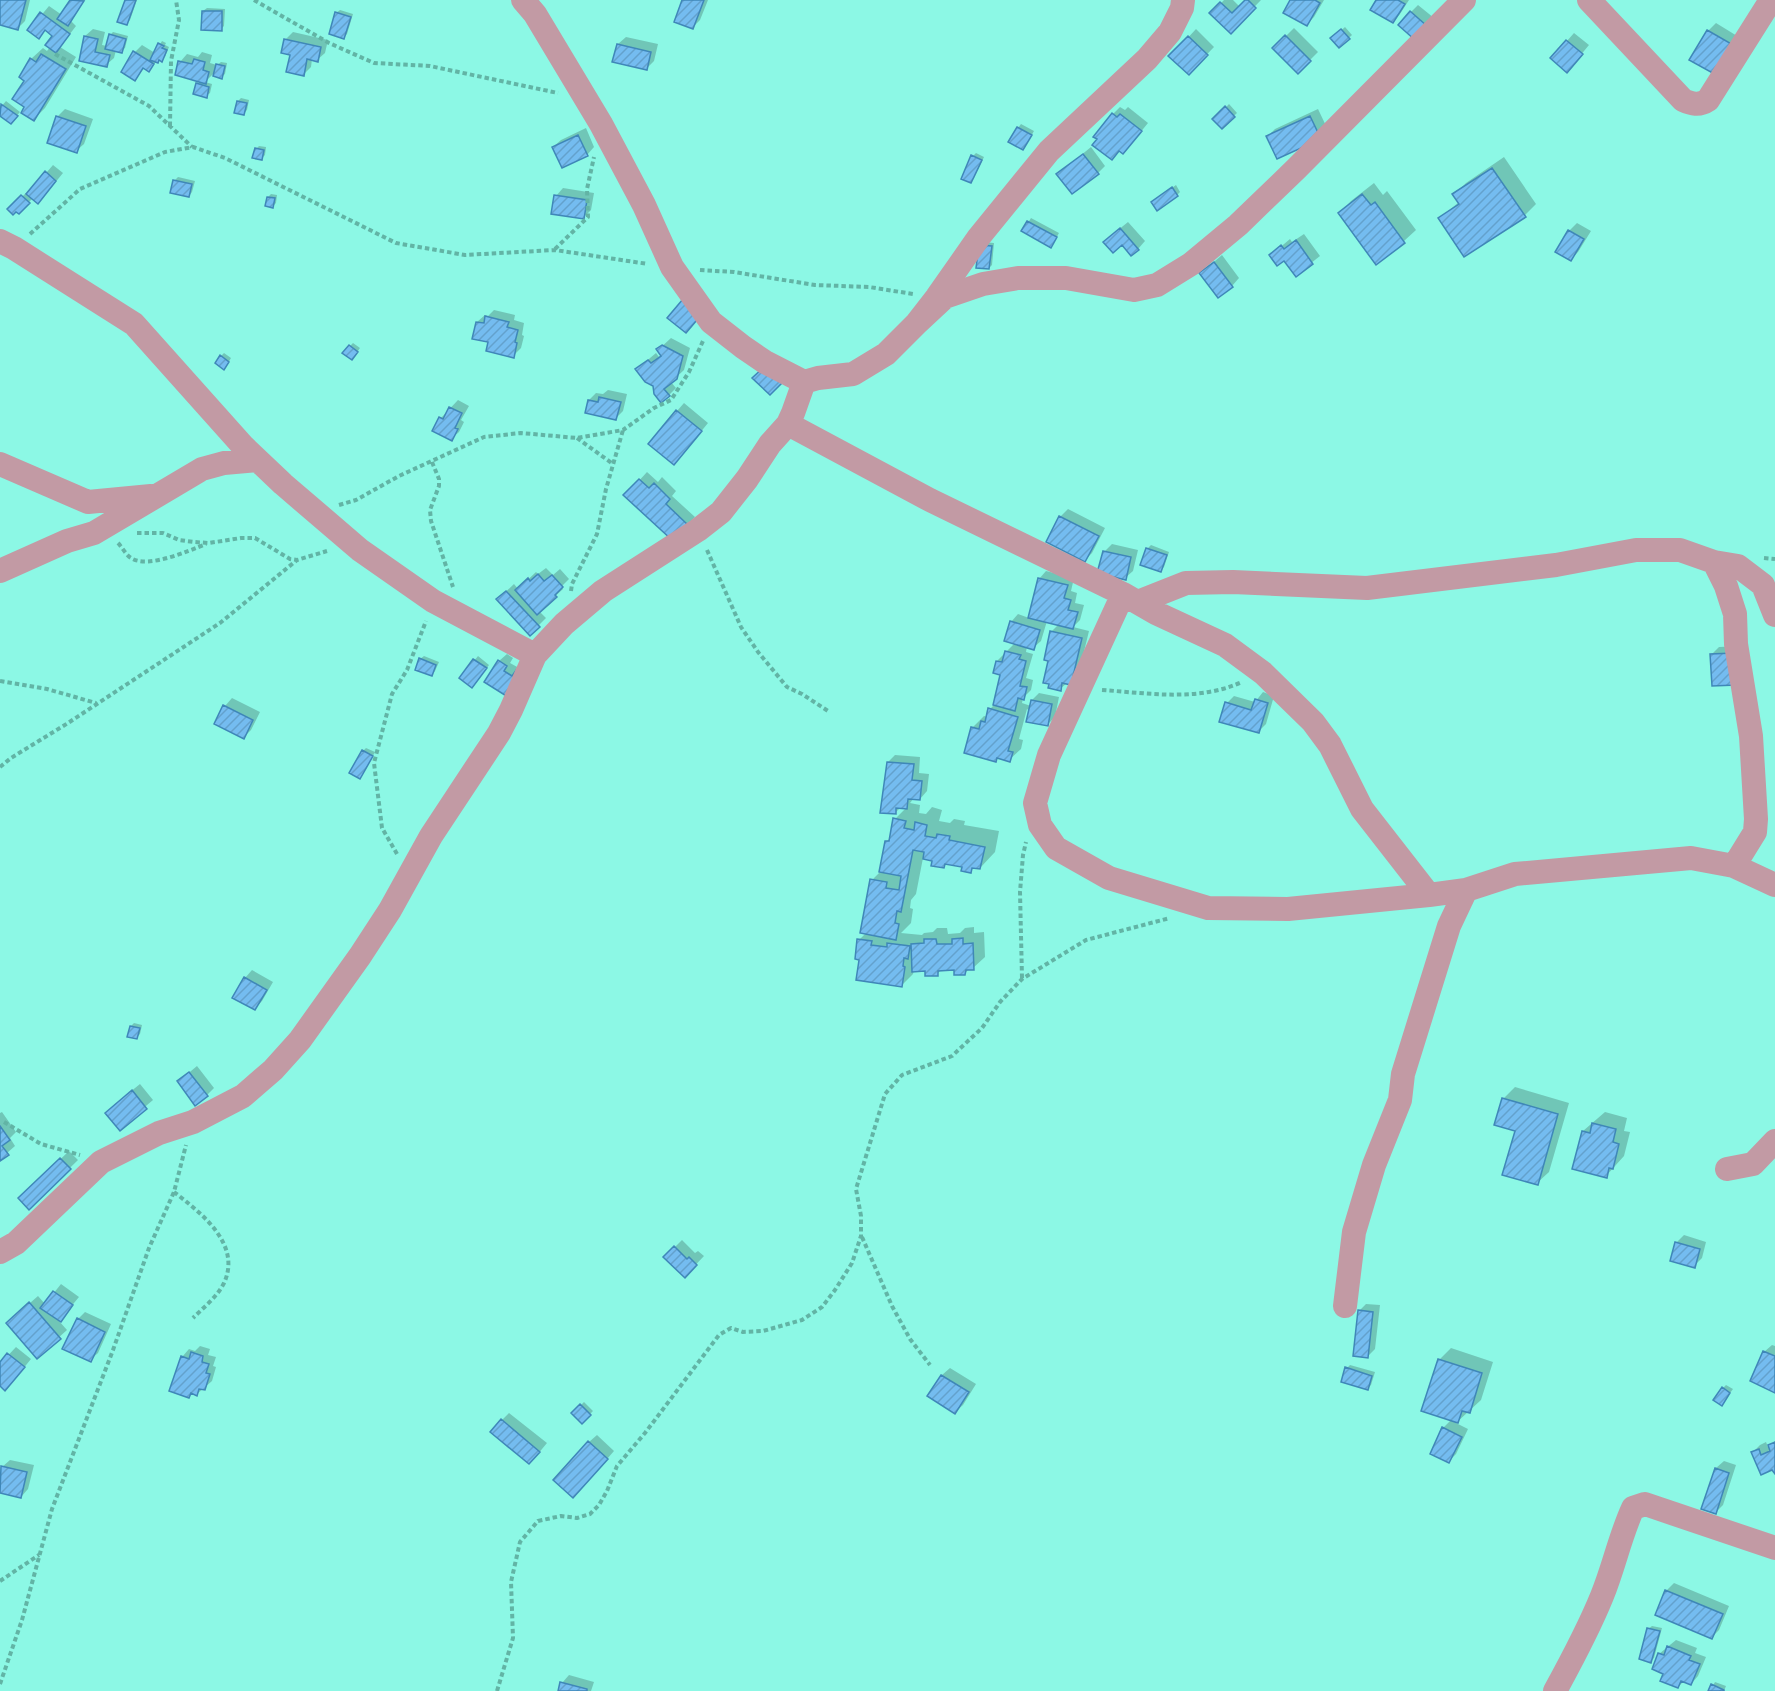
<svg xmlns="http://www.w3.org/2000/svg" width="1775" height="1691" font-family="'Public Sans',sans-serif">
  <defs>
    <pattern id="building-hatch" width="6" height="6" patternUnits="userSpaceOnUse" patternTransform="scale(1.5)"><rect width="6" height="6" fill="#74bcf0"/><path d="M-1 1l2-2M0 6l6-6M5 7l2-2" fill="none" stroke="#63a1cd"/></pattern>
  </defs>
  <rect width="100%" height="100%" fill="#8cf8e5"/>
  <path fill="#0003" d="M0,0H30L25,21L18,28L0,24Z
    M72,0H85L71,21L76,26L60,47L76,57L45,108L34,119L26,106V80L31,59L43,48L47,51L50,47L54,35L46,29L39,37L29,30L49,6L62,15Z
    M126,0H137L130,20L127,23Z
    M684,0H708L700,20L693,27Z
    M1224,0H1233L1240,7L1247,0H1261L1231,31L1212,13Z
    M1292,0H1324L1314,17L1307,24Z
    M1378,0H1409L1400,14L1393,22Z
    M1418,5L1434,18L1415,38L1411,12Z
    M207,8L225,9L224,26L221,29L203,11Z
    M340,10L353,14L347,34L344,37L336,13Z
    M1716,23L1742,39L1691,59L1708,31Z
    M1345,27L1352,35L1340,46L1336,35Z
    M1294,28L1318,52L1298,72L1274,48Z
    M93,29L105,32L102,45L107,46L110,35L113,32L128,36L125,48L121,51L116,50L114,58L106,65L80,60L85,36Z
    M1196,29L1214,47L1189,73L1171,56Z
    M293,32L328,40L325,53L317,60L312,59L311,67L304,74L285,40Z
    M1574,33L1589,45L1574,63L1552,58Z
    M626,37L658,44L654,61L647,68L618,44Z
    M162,41L166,43L165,45L169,47L165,57L157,61L149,70L145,67L135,79V52L142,45L155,53Z
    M202,52L212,55L210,63L217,65L221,62L227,63L225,74L221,77L216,71L205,82L212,84L210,93L206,96L197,84L201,81L180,62L187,54L198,57Z
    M241,98L249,100L247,110L244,113L238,101Z
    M6,101L20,112L11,122L0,114V108Z
    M1229,104L1237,113L1222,127L1215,119Z
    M1120,107L1125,110L1128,107L1148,123L1130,145L1120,150L1112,158L1113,114Z
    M65,109L93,119L84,144L76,151L57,117Z
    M1318,109L1328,130L1268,136L1275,129Z
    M1021,124L1034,131L1026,145L1018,128Z
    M586,128L594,147L587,155L553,147L561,140Z
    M259,146L266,147L265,155L261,159L256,149Z
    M1091,147L1105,166L1098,173L1058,174Z
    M976,153L984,157L974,178L971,182L973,156Z
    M1504,157L1536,204L1525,215L1440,218L1459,202L1454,195L1466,183Z
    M53,165L63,173L45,195L33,198L19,212L9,209L26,193L27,195Z
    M178,177L195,181L192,192L189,196L175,180Z
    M1374,183L1383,195L1387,191L1416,230L1404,241L1377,262L1340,213L1351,201Z
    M1176,185L1180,192L1177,195L1156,199Z
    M563,188L594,193L591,210L583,218L556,196Z
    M271,194L277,195L276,203L273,206L268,197Z
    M1031,218L1059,233L1054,242L1023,231Z
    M1128,222L1145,241L1138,249L1112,235Z
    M1577,223L1591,231L1578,252L1571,259L1557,251L1569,231Z
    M1304,234L1320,256L1296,275L1284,259L1271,255L1290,239L1292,242Z
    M983,242L994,243L992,265L989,268Z
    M1222,255L1239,278L1232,286L1201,273Z
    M494,310L515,315L514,320L524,323L522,335L524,336L521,348L513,356L490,341L477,322L485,315L488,316Z
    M671,338L690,348L684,370L671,382L676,388L669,395L655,386L637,369L656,353L659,357L662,355L658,350Z
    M353,343L360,348L355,355L350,346Z
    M224,353L231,358L227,365L221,356Z
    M608,390L627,394L623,411L616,418L589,400L596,393L603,394Z
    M458,400L469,406L461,420L464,422L459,432L451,439L434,430L441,418Z
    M684,403L708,423L681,456L677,411Z
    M647,472L658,482L662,477L676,491L672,496L695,517L673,539L626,495Z
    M1068,509L1105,528L1092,553L1085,560L1048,541L1060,517Z
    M1112,544L1138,550L1133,571L1125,578L1099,572L1105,551Z
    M1151,545L1169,552L1164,567L1160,570L1147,549Z
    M546,568L553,575L560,569L569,579L561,587L563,589L539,611L546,618L530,634L498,599L514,584L518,589L536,572L538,574Z
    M1046,571L1074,578L1071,591L1077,593L1075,603L1084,605L1080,620L1073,627L1089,631L1078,676L1067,683L1060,689L1049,660L1051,632L1059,624L1047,621L1041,641L1033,648L1027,646L1026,652L1033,654L1026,678L1033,680L1031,690L1023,698L1022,703L1031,706L1032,700L1039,693L1059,697L1055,717L1047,725L1027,709L1019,739L1023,740L1021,749L1009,760L999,757L996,760L972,728L984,716L988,717L990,709L995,704L1002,674L997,661L1015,643L1011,622L1018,614L1029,618L1039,579Z
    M1741,646L1743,676L1711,655L1719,647Z
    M507,654L513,658L510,663L519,668L515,688L486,682L499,661Z
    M424,656L439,662L435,671L432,675L420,659Z
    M478,656L489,665L476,683L461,677Z
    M1263,692L1274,696L1266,724L1258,732L1227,703L1234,696L1255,702Z
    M232,698L260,712L251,730L243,738L216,724L225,706Z
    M366,748L375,752L363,774V751Z
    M895,755L920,757L919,773L929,774L927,791L920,799L914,798L910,803L920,805L919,813L926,814L932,807L942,810L939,821L950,823L954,819L965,821L964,825L999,831L995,852L980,868L975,867L970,871L963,866L947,863L943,866L934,860L923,858L916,894L911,900L910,908L913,909L911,923L901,933L922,935L924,933L933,932L937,928H947L948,934L960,933L965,928L974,927V933L984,932L985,957L973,968H970L965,973L955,969H942L937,974L926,970H914L913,974L902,985L860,959L859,940L866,933L872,880L881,871L887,841L892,837L895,819L907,807H901L895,813L888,762Z
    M252,970L273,982L262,1001L255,1008L245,978Z
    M134,1023L142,1025L140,1034L137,1037L131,1026Z
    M197,1066L214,1088L207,1095L179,1081Z
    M140,1084L153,1100L120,1128L114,1105Z
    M1515,1087L1569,1103L1549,1172L1537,1183L1503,1099Z
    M2,1112L16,1132L10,1138L15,1146L0,1159V1113Z
    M1605,1112L1627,1118L1624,1131L1630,1132L1624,1156L1606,1176L1583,1131Z
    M69,1151L78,1160L29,1208L20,1198Z
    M1684,1235L1706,1242L1702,1258L1694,1266L1676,1243Z
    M682,1240L695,1253L698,1251L704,1256L685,1276L665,1257Z
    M61,1284L79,1297L59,1321L67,1330L37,1357L15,1316L38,1296L45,1304Z
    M1366,1304L1380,1305L1375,1349L1368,1356L1359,1311Z
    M85,1312L111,1324L98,1353L90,1360L78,1319Z
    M1772,1345L1775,1346V1391L1764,1352Z
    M200,1346L210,1349L208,1355L216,1357L213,1366L216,1367L212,1381L197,1394L193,1393L189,1396L182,1357L189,1349L195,1351Z
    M16,1347L31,1359L13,1381L0,1384V1364Z
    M1451,1348L1493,1362L1481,1400L1456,1423L1468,1429L1456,1454L1449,1461L1443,1428L1452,1419L1439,1360Z
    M1350,1365L1375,1372L1371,1385L1368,1388L1347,1368Z
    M950,1368L976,1384L963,1405L955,1412L929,1396L942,1375Z
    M1726,1385L1733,1389L1722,1404L1723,1388Z
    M584,1402L593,1411L582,1422L573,1413Z
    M509,1413L547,1443L537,1455L502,1420Z
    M597,1435L614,1451L581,1489L589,1442Z
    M1775,1441V1472L1753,1452L1760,1445L1766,1442L1768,1447Z
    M10,1460L34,1465L28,1489L21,1497L0,1492V1477L2,1467Z
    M1724,1461L1736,1465L1723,1505L1715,1513L1703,1508L1716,1468Z
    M1674,1583L1729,1606L1719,1630L1712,1637L1666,1591Z
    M1652,1626L1662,1628L1654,1658L1651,1661L1648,1629Z
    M1676,1640L1697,1648L1695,1653L1706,1657L1698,1676L1691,1684L1684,1681L1678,1687L1665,1673L1659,1654Z
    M569,1675L594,1682L591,1691H558L562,1683Z
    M1715,1682L1726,1686L1724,1691H1710Z"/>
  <path fill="url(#building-hatch)" stroke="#3f87b8" stroke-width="1.5" d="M0,0H26L18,30L0,25Z
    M70,0L84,1L68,26L57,19Z
    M125,0H136L127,25L117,22Z
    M682,0H704L693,29L674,22Z
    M1245,0H1248L1256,8L1231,34L1209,13L1220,2L1232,13Z
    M1290,0H1315L1320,3L1307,26L1283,13Z
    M1376,0H1398L1405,4L1393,23L1370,10Z
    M202,11H222V31L201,30Z
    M1410,11L1427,26L1415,40L1398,25Z
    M40,12L70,34L56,53L45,45L52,36L45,30L39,39L27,30Z
    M335,12L351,17L344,39L329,34Z
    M1341,29L1350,39L1339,48L1330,38Z
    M1707,30L1735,46L1718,76L1689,60Z
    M109,34L126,39L122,53L105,49Z
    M1285,35L1311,61L1298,74L1272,48Z
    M84,36L98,39L95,52L110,55L107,67L79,61Z
    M1188,36L1208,55L1189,75L1168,56Z
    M284,39L321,47L318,62L307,59L304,76L286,72L290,55L281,53Z
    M1566,40L1583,54L1567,73L1550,58Z
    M158,43L164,46L162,48L167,50L162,62L159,60L158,63L150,60Z
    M617,44L651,52L647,70L612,62Z
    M133,51L154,64L149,72L143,68L135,81L121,72Z
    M41,54L66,69L34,121L21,113L24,107L12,99L24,81L19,77L30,58L36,62Z
    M194,59L205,62L203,70L209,72L206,84L175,75L178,61L192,64Z
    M216,64L225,66L222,79L213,76Z
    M196,83L209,87L207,98L193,94Z
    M237,101L247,103L244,115L234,113Z
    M1,104L18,116L11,124L0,116Z
    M1225,106L1235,117L1222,129L1212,119Z
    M1112,113L1117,117L1120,114L1142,131L1123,154L1119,151L1112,160L1092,145L1097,139L1093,137Z
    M56,116L86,126L77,153L47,143Z
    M1310,116L1321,139L1277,159L1266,136Z
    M1017,127L1032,135L1023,150L1008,142Z
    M578,135L588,156L562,168L552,147Z
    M255,148L264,150L262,160L252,158Z
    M1083,154L1099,174L1072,194L1056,174Z
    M971,155L982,160L971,183L961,179Z
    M1492,168L1526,217L1464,257L1438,218L1459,204L1452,194Z
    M45,171L56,181L38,204L26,194Z
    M173,180L192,184L189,197L170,193Z
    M1172,187L1178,196L1157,211L1151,202Z
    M1362,194L1371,205L1375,202L1405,243L1376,265L1338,213Z
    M21,195L30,203L19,214L16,212L13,215L7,209Z
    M554,195L587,200L584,219L551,214Z
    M267,197L275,198L273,208L265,206Z
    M1027,221L1057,237L1051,248L1021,231Z
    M1120,228L1139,250L1131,256L1122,245L1113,253L1103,242Z
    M1568,230L1584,239L1571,261L1555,252Z
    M1296,240L1313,264L1296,277L1284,261L1277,266L1269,255L1281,245L1284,249Z
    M979,245L992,246L989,269L976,268Z
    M1214,262L1233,287L1218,298L1199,273Z
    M683,299L702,314L686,333L667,318Z
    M485,316L509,322L507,327L518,330L515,342L517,343L514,358L486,351L488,342L472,339L476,322L484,323Z
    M349,345L358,352L352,360L342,353Z
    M662,345L683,356L677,379L664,389L670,396L661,403L654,394L653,386L645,382L635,369L648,360L651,363L661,356L656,349Z
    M220,355L229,362L224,370L215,363Z
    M765,366L782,383L770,395L752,378Z
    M599,397L621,402L616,420L585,413L588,400L598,402Z
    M449,407L462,413L455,428L458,429L452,441L432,431L439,417L443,419Z
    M676,410L702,431L674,465L648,444Z
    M639,479L649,488L654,483L670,499L666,504L688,525L673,541L623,495Z
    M1059,516L1099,536L1085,562L1046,542Z
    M1146,548L1167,555L1161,572L1140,565Z
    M1103,551L1131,557L1126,580L1097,573Z
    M538,574L544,581L552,575L563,587L555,595L557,597L537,615L515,590L528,578L530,581Z
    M1038,578L1068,585L1064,598L1071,600L1068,610L1078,612L1073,629L1028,618Z
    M506,591L540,627L530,636L496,599Z
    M1010,621L1040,630L1034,650L1004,641Z
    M1050,631L1082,638L1071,685L1062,683L1061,691L1048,688L1049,684L1043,683L1048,661L1044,660Z
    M1005,651L1021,655L1019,659L1026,661L1020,686L1027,687L1024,700L1018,698L1015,711L993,705L1000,675L993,673L996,661L1002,662Z
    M1734,653L1736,685L1712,686L1710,654Z
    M419,658L436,665L432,676L415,670Z
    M473,659L487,668L472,688L459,678Z
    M498,660L507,666L504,671L512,676L517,669L508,697L484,682Z
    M1255,699L1268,703L1259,733L1219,722L1225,702L1251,710Z
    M1031,700L1052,704L1048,726L1026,722Z
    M223,705L253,720L244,739L214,724Z
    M988,708L1018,717L1008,751L1013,752L1010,762L997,758L996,762L964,753L971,727L979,729L981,721L985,722Z
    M362,750L373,756L360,779L349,773Z
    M887,762L914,764L912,780L922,781L920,800L908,799L907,809L896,808V814L880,813Z
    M893,818L906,821L904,828L914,830L915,822L927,825L925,836L936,838L937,834L950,836L949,840L985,847L980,869L972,868L971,873L961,871L962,867L945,864L944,868L931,866L932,861L923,859L924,852L913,850L901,912L897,911L895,923L899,924L896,940L860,933L870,879L887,882L886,888L899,890L901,876L879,872L885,841H889Z
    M963,938V944L973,943L974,970H966L965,975H954V970L938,971V976H925V971L912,972L911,944L924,943V939H936L937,944H952V939Z
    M857,939L872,941L871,945L887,947V943L910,946L908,959L904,958L903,966L905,967L902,987L856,980L859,960L855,959Z
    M244,977L267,990L255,1010L232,998Z
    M130,1026L140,1028L137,1039L127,1037Z
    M189,1072L208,1096L195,1106L177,1081Z
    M132,1090L147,1109L120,1131L105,1113Z
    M1502,1098L1558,1114L1538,1185L1502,1175L1515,1131L1494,1125Z
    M1592,1123L1616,1129L1613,1142L1619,1144L1613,1169L1609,1168L1607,1178L1572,1169L1582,1131L1590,1133Z
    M0,1126L10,1140L2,1146L9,1155L0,1161Z
    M60,1158L71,1169L29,1210L18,1198Z
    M1675,1242L1700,1249L1695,1268L1670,1261Z
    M674,1246L687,1259L689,1257L697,1265L685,1278L663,1257Z
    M53,1291L73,1305L61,1322L40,1308Z
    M29,1302L61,1339L37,1359L6,1323Z
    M1358,1310L1373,1312L1368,1358L1353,1356Z
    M77,1318L105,1332L91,1362L62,1349Z
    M1763,1351L1775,1356V1393L1750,1381Z
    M191,1352L203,1356L202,1362L209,1364L206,1373L210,1374L205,1390L199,1389L197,1396L191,1393L189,1398L169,1391L181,1356L189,1359Z
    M7,1353L25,1367L5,1391L0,1386V1362Z
    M1438,1359L1482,1373L1470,1413L1462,1411L1458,1423L1421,1411Z
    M1345,1367L1372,1376L1368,1390L1341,1382Z
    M941,1375L969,1392L955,1414L927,1396Z
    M1722,1387L1730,1393L1722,1406L1713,1400Z
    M580,1404L591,1415L582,1424L571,1413Z
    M501,1419L540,1452L529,1464L490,1432Z
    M1442,1427L1462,1437L1449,1463L1430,1454Z
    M588,1441L608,1459L573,1498L553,1480Z
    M1775,1442V1474L1772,1470L1761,1475L1751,1452L1759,1449L1761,1455L1770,1451L1768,1445Z
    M1,1466L27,1472L21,1498L0,1493Z
    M1715,1468L1729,1473L1716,1514L1701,1509Z
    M1665,1590L1723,1614L1712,1639L1655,1615Z
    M1647,1628L1660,1631L1651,1663L1639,1659Z
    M1667,1646L1691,1656L1689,1660L1700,1664L1691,1685L1681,1681L1678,1688L1660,1681L1663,1674L1652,1669L1658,1653L1664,1655Z
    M560,1682L587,1689V1691H558Z
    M1711,1684L1724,1690V1691H1708Z"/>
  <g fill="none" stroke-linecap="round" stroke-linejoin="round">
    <path stroke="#62b4a5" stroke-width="4" stroke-dasharray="4.5 3" stroke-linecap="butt" d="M254,0L329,43L374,63L430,66L558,93
      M55,54L149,106L192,147
      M170,126L171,61L179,20L176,0
      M30,234L80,189L165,152L193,147L225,158L396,243L465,255L555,250L648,264
      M555,249L588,217L587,189L594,157
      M700,270L734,272L815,285L869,287L913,294
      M577,438L613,464
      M432,462L439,479V486L430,510L431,521L453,587
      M339,505L356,500L399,476L484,437L521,433L577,438L623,430L654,408L671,400L689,372L703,341
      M137,533H163L179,540L194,542L209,543L241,538H255L290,559L297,560L327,551
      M118,543C122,547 126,555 131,558C148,569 188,551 206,544
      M707,550L741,627L758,652L787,687L802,694L828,711
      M1764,558L1775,559
      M571,591L572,584L597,534L606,489L623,430
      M0,681L47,689L96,703
      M1102,690C1148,693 1198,702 1242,682
      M0,767L11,758L68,723L220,623L297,560
      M397,854L382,828L374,763L392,694L407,670L426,621
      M1022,978L1020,892L1023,855L1026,842
      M4,1122L41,1144L80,1155
      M174,1192C201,1213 242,1244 224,1283C217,1297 204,1307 193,1318
      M862,1237L892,1306L910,1339L930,1365
      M0,1581L39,1555
      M0,1684L22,1620L52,1509L113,1350L149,1248L174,1192L186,1145
      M497,1691L513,1638L511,1582L520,1542L538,1521L561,1516L577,1518L590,1514L599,1505L607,1491L617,1466L645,1433L719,1335L731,1328L743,1332L763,1331L802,1320L822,1307L835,1290L852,1263L861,1236V1216L856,1189L885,1094L902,1075L952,1056L982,1028L1000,1002L1022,979L1086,940L1170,918"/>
    <path stroke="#c29aa4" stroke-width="24" d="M523,0L535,14L601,124L644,205L672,267L711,322L743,347L765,362L804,382
      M1589,0L1683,100C1692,104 1699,106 1708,100L1771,0
      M0,241L14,248L134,324L243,446L283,484L360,550L433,601L535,655
      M916,324L945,297L983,284L1018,278H1066L1134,290L1157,285L1191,264L1238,225L1296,169L1464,0
      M788,424L793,413L804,382L818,378L853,374L886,354L916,324L937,297L979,237L1049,151L1147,59L1170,32L1182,8L1183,0
      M0,464L88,502L151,496
      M1714,562L1726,586L1735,614L1736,644L1751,736L1756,819L1755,832L1734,866
      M0,571L67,541L94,533L202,469L224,463L257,460
      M1123,594L1049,755L1035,803L1040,825L1056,848L1109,878L1208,908L1288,909L1429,895L1466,890L1515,874L1691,858L1734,866L1775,885
      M1138,602L1186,583L1233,582L1367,588L1556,565L1636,550H1680L1714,562L1738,566L1763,585L1775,615
      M1727,1169L1753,1164L1775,1141
      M0,1252L16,1243L101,1162L159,1133L193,1122L243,1096L273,1070L300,1040L360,956L390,910L431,836L499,733L511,710L535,655L564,624L603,591L698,530L721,512L747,479L770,444L788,424L930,500L1123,594L1156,613L1225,645L1263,673L1313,722L1330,745L1362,809L1429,895
      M1345,1306L1354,1232L1374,1165L1400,1100L1403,1074L1449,926L1466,890
      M1555,1691C1572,1660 1589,1628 1602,1596C1614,1567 1620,1536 1633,1508L1645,1504L1775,1548"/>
  </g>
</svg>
